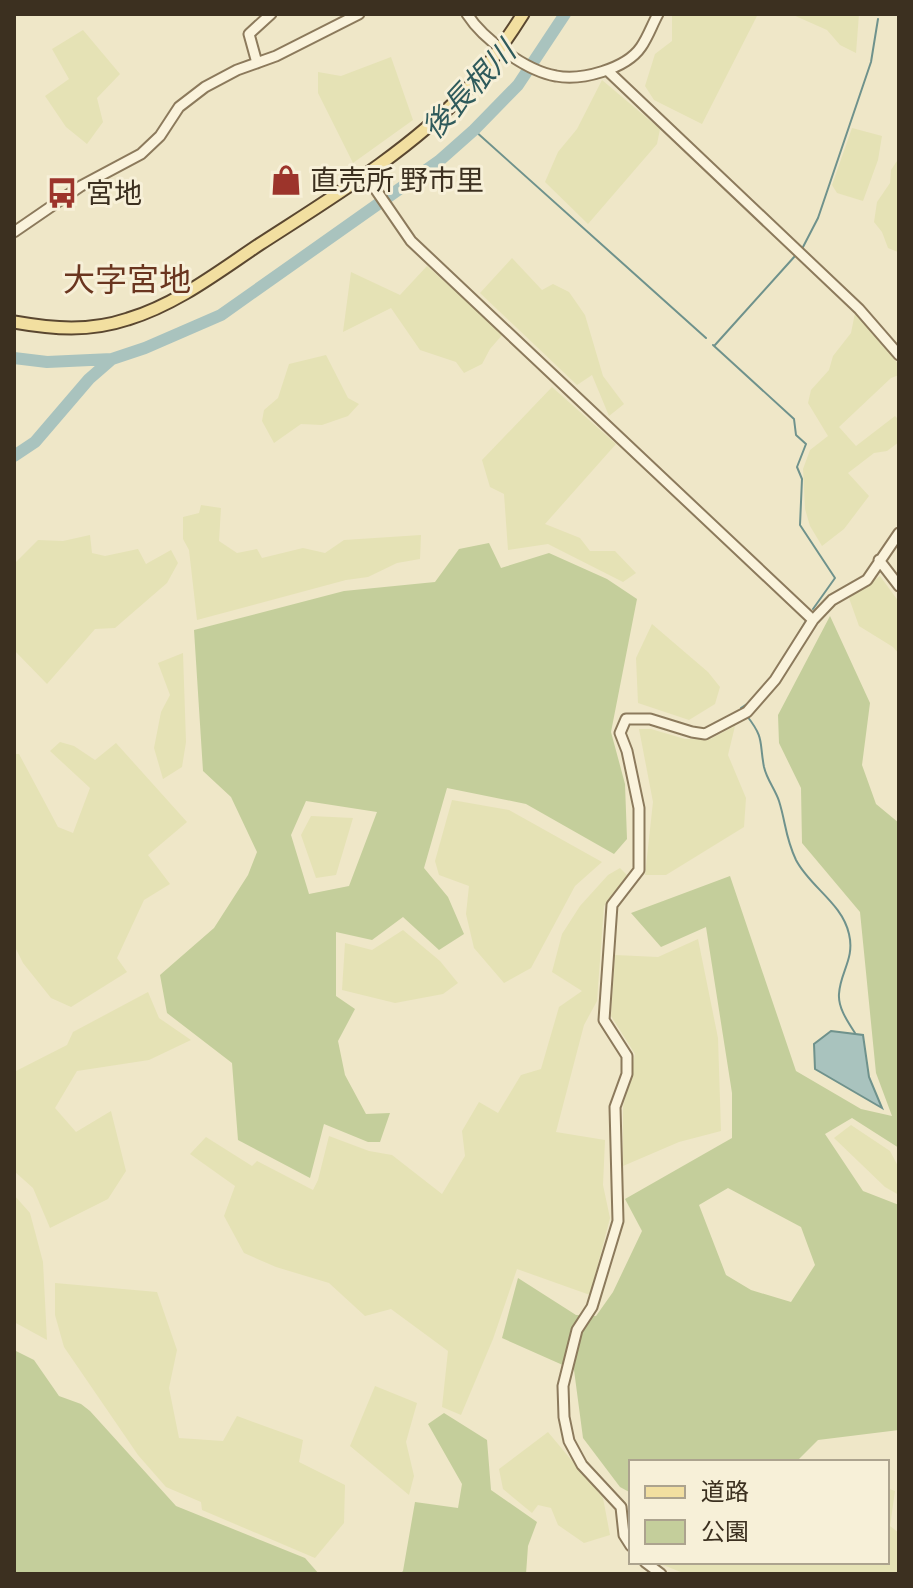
<svg xmlns="http://www.w3.org/2000/svg" width="913" height="1588" font-family="'Zilla Slab','Noto Sans JP',serif">
  <rect width="100%" height="100%" fill="#efe7c8"/>
  <path fill="#e5e2b5" d="M672,14H758L702,124L654,100L645,86L655,54L672,41Z
    M791,14H859L856,53L840,45L827,30Z
    M83,30L120,74L97,98L103,122L87,144L66,127L45,96L69,79L52,49Z
    M391,57L413,120L353,163L318,93V72L341,76Z
    M602,80L660,129L657,144L588,224L545,182L558,152L577,129Z
    M852,128L882,136L878,160L863,201L837,193L832,185Z
    M899,158V252H898L888,248L882,232L874,222L877,202L890,183L891,170Z
    M512,258L542,290L553,284L569,292L585,315L603,376L624,404L609,416L592,375L577,385L480,293Z
    M427,266L503,334L490,349L482,364L464,373L456,362L420,350L391,308L343,332L351,272L400,295Z
    M855,313L899,365V375L891,378L839,427L856,446L895,416L899,420V442L887,451L874,453L848,473L869,496L844,529L822,546L810,526L805,509L803,469L810,450L828,436L808,403L811,390L829,370L833,356L851,333Z
    M326,355L348,398L359,404L348,416L322,425L301,424L274,443L262,421L264,410L278,398L289,364Z
    M552,387L616,444L545,524L580,538L590,551H615L636,573L623,582L548,544L508,550L504,494L490,487L482,460Z
    M201,505L221,508L219,541L237,553L257,549L262,558L303,548L325,553L344,540L421,535L420,559L397,563L368,577L346,580L197,620L189,550L183,539V517L199,513Z
    M90,535L92,553L105,556L138,549L146,564L171,550L178,563L167,583L115,628L95,629L47,684L14,650V564L38,540L63,541Z
    M880,576L899,602V654L893,647L859,626L849,598Z
    M652,624L708,672L720,687L715,704L689,720L638,703L636,658Z
    M183,653L186,742L182,767L163,779L154,748L161,712L170,695L158,663Z
    M735,726L728,755L746,798L744,827L666,875H645L653,802L639,729H651L685,739H710Z
    M60,742L74,746L95,760L116,743L187,822L148,855L170,884L144,900L117,958L127,972L71,1007L51,998L23,963L14,945V754H19L58,827L73,833L90,788L50,751Z
    M452,800L509,810L602,862L575,886L531,968L504,983L474,948L466,914L469,886L439,875L435,861Z
    M311,816L353,818L336,875L316,878L301,835Z
    M620,868L627,875L604,906L597,1001L584,1025L556,1132L605,1140L603,1185L610,1218L590,1295L517,1269L493,1339L461,1415L442,1407L448,1351L391,1309L365,1316L329,1283L276,1267L244,1253L224,1216L235,1186L190,1154L206,1137L252,1166L257,1161L313,1190L318,1180L329,1136L369,1151L392,1155L442,1194L465,1156L462,1131L479,1102L498,1113L521,1075L541,1069L559,1007L582,991L552,972L562,934L580,906L608,875Z
    M403,930L440,961L458,983L443,994L395,1003L342,990L345,943L372,950Z
    M698,939L718,1038L721,1131L679,1142L623,1166V1107L635,1054L611,1016L615,955L658,957Z
    M148,992L159,1018L191,1040L149,1060L77,1071L55,1108L76,1132L111,1111L126,1171L108,1199L50,1228L33,1188L14,1171V1072L67,1045L73,1032Z
    M851,1125L890,1151L899,1168V1195L885,1187L834,1138Z
    M14,1195L30,1213L43,1262L47,1340L14,1322Z
    M55,1283L157,1292L177,1350L169,1388L179,1438L223,1441L237,1416L303,1440L299,1462L345,1485L344,1523L315,1558L202,1510L201,1502L166,1487L138,1455L64,1347L55,1315Z
    M375,1386L417,1403L406,1442L414,1476L409,1495L350,1446Z
    M548,1432L603,1498L610,1535L584,1543L558,1525L551,1508L538,1505L532,1513L503,1489L499,1469Z
    M887,1488L895,1491L890,1526L899,1533V1574H686L658,1563L887,1562Z"/>
  <path fill="#c4ce9b" fill-rule="evenodd" d="M489,543L501,568L549,553L607,579L637,599L611,732L625,784L627,839L614,854L526,804L447,788L424,868L448,897L464,934L439,950L403,917L372,940L336,932V996L355,1009L338,1041L345,1075L366,1114L390,1113L380,1142H368L324,1124L310,1178L238,1140L232,1063L167,1013L160,975L214,928L248,875L257,852L231,797L203,771L194,630L344,591L435,582L459,549ZM306,801L377,812L349,886L309,894L291,835Z
    M830,616L870,703L862,765L876,804L899,823V1148L852,1118L825,1134L863,1191L899,1205V1430L818,1440L796,1462H631V1493L620,1487L583,1438L574,1370L502,1338L518,1278L576,1315L596,1316L613,1292L642,1231L625,1199L732,1138V1093L706,927L661,947L631,913L730,876L796,1071L861,1109L892,1116L876,1073L860,912L802,843L801,788L779,743L778,715ZM728,1188L801,1227L815,1265L791,1302L751,1290L726,1275L699,1205Z
    M14,1350L34,1360L59,1396L81,1404L90,1411L176,1506L305,1558L319,1574H14Z
    M444,1413L487,1440L491,1490L537,1522L528,1546L526,1574H400L403,1571L415,1502L458,1508L462,1484L428,1424Z"/>
  <path fill="#a9c3be" stroke="#6f928c" stroke-width="2" d="M831,1031L863,1035L869,1077L882,1108L815,1069L814,1044Z"/>
  <g fill="none" stroke-linecap="round" stroke-linejoin="round">
    <path stroke="#6f928c" stroke-width="2" d="M474,130L706,338
      M803,247L818,218L871,62L878,19
      M713,345L794,419L796,435L806,444L797,467L802,479L800,525L835,578L813,609
      M715,345L795,256
      M781,663L806,621
      M741,708L750,702
      M747,716C765,739 759,742 764,767C767,780 775,789 779,801C786,823 785,837 796,860C810,887 842,903 849,934C855,959 840,972 839,994C838,1008 848,1022 855,1033"/>
    <path stroke="#a9c3be" stroke-width="12" d="M14,358L47,362L112,359L145,348L221,315L439,161L474,130L518,85L565,14
      M14,456L35,442L89,379L112,359"/>
    <defs>
      <path id="minor" d="M467,14C483,39 526,71 556,76C581,81 626,69 641,47C648,37 652,25 658,14
        M257,63L249,34L271,14
        M608,71L859,309L899,355
        M365,174L411,241L813,620
        M14,232L81,186L141,154L160,136L179,107L205,87L237,70L276,56L359,14
        M879,560L899,586
        M631,1546L624,1535L621,1507L582,1465L569,1441L564,1417L563,1386L577,1330L592,1307L618,1221L615,1107L627,1074V1056L604,1020L612,905L639,870V808L627,751L620,733L626,719H650L692,732L705,734L747,712L775,680L813,620L832,600L867,580L899,533
        M645,1562L661,1574"/>
      <path id="major" d="M14,322C54,329 89,332 128,319C177,304 218,272 260,244C331,198 406,153 465,92C487,68 506,41 523,14"/>
    </defs>
    <use href="#minor" stroke="#8c7a5c" stroke-width="13"/>
    <use href="#major" stroke="#5a4730" stroke-width="15"/>
    <use href="#minor" stroke="#faf3dc" stroke-width="9"/>
    <use href="#major" stroke="#f2dfa0" stroke-width="11"/>
  </g>
  <defs>
    <symbol id="shop-bare" viewBox="-9 -9 18 18"><path d="M-5-2.5h2.3a2.7 3.5 0 0 1 5.4 0H5L5.5 6h-11ZM-1.5-2.5h3a1.5 2.3 0 0 0-3 0Z" fill="#9c342b" stroke="#f7f0d8" stroke-width="2.5" paint-order="stroke"/></symbol>
    <symbol id="bus-bare" viewBox="-9 -9 18 18"><path d="M-5-6H5V4H4V6H2V4H-2V6H-4V4H-5ZM-3.5-4V0h7V-4ZM-3.5 1.2v1.5H-2V1.2ZM2 1.2v1.5H3.5V1.2Z" fill="#9c342b" stroke="#f7f0d8" stroke-width="2.5" paint-order="stroke"/></symbol>
  </defs>
  <g fill-rule="evenodd">
    <use href="#shop-bare" x="264" y="158" width="44" height="44"/>
    <use href="#bus-bare" x="40" y="171" width="44" height="44"/>
  </g>
  <g text-anchor="middle" dominant-baseline="central" stroke-width="6" stroke-linejoin="round" paint-order="stroke">
    <g font-size="28" fill="#3c3020" stroke="#f7f0d8" text-anchor="start">
      <text x="310" y="180">直売所 野市里</text>
      <text x="86" y="193">宮地</text>
    </g>
    <g font-size="30" font-style="italic" fill="#2f5b5c" stroke="#f7f0d8">
      <text transform="translate(469 90) rotate(-47)">後長根川</text>
    </g>
    <g font-size="32" fill="#6a351f" stroke="#f7f0d8">
      <text x="127" y="280">大字宮地</text>
    </g>
  </g>
  <rect width="913" height="1588" fill="none" stroke="#3c3020" stroke-width="32"/>
  <rect x="629" y="1460" width="260" height="104" fill="#f7f0d8" stroke="#aca38e" stroke-width="2"/>
  <rect x="645" y="1486" width="40" height="12" fill="#f2dfa0" stroke="#aca38e" stroke-width="2"/>
  <text x="701" y="1500" font-size="24" fill="#3c3020">道路</text>
  <rect x="645" y="1520" width="40" height="24" fill="#c4ce9b" stroke="#aca38e" stroke-width="2"/>
  <text x="701" y="1540" font-size="24" fill="#3c3020">公園</text>
</svg>
